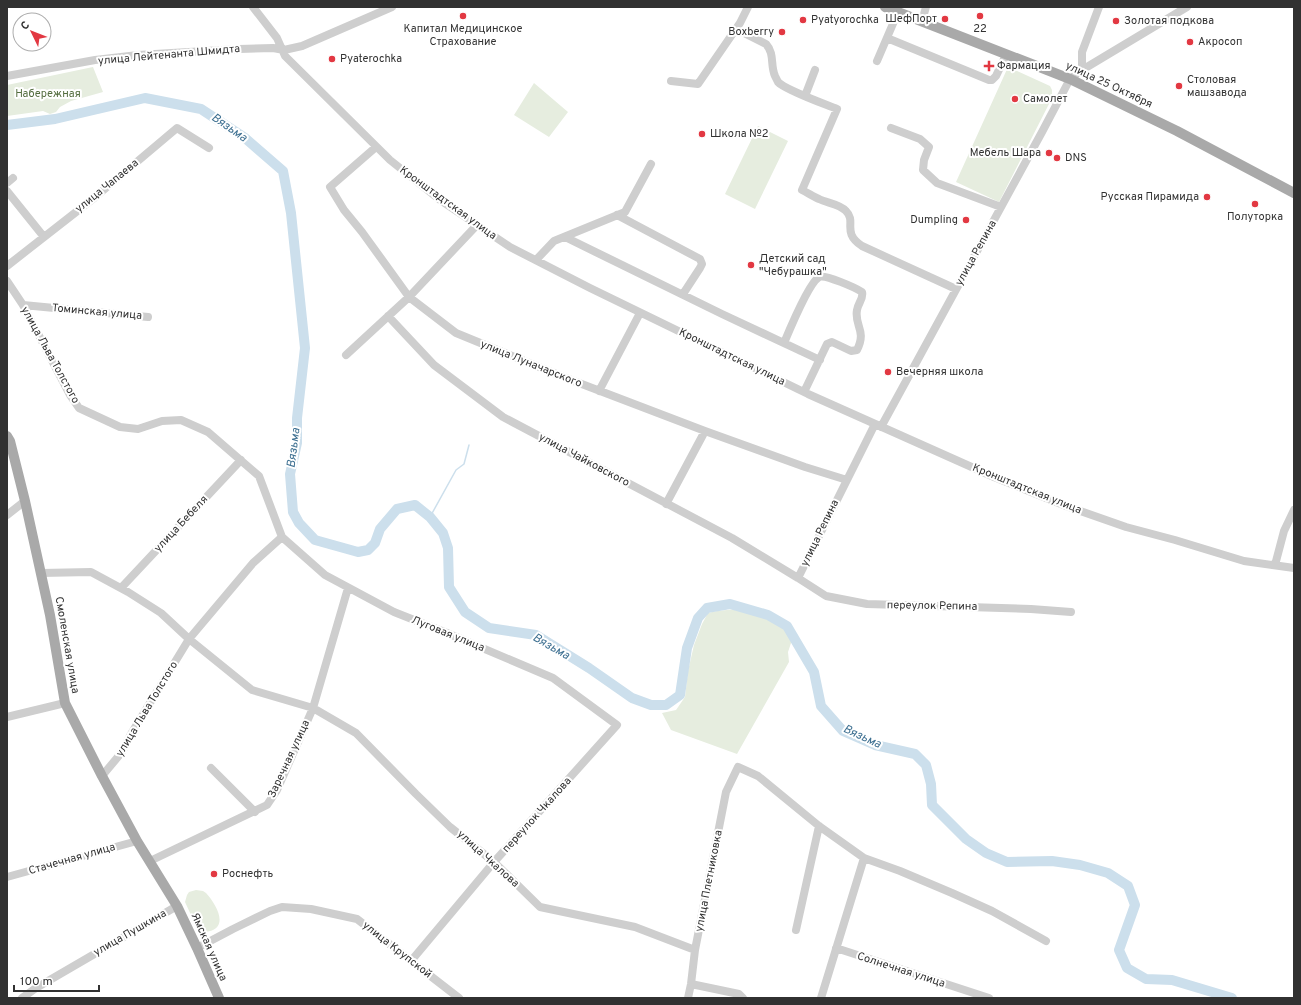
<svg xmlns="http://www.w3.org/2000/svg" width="1301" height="1005" font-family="Overpass,sans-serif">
  <rect width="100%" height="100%" fill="#fff"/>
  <path fill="#e6eddf" d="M93,67L103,92L71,101L60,107L56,112L50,114L43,111L7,116V85Z
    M1008,67L1050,86L1052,90V98L999,202L956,182Z
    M534,83L568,112L549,137L514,115Z
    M758,126L788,141L755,209L725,194Z
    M737,609C752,613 777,620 787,632C789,634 791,638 792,640L788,652L789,662L737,754L671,730L662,713L676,710L685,697L688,671L694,645L702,624L708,613L717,611Z
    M196,890L203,891L206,893C217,905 231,930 204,932L197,928L185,902L187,895L189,892Z"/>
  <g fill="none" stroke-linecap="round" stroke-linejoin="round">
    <path stroke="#ccdfec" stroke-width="1.5" d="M430,517L456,470L464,464L469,445"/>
    <path stroke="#ccdfec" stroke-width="10" d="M7,125L55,119L145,98L201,109L245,138L283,171L291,213L305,348L297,418V443L290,474L293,512L299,523L315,540L358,552L368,550L375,543L380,529L397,509L415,505L430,517L443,533L448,548L449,587L465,612L489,628L536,635L589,668L632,698L651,705H666L680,695L687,648L698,618L707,608L730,604L768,615L787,626L814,672L821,706L843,731L875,745L915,754L926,765L931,784L932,805L966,839L986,853L1007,862L1052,861L1080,865L1108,873L1128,886L1135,905L1119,950L1127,968L1146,979L1172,980L1232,998"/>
    <path stroke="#cecece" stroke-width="8" d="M253,7L277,38L285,56L390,160L440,200L510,247L590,288L808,394L994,477L1066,506L1126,527L1175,540L1244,561L1294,568
      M922,21L926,7
      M736,29L766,44C775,54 770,65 775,76C776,78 777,80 778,82C785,90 825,104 837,109L802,190C808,193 814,197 819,199C827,203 840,204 846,211C857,222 841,232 862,246L956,289
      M887,38L989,80H992L996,76L1006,55
      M877,61L898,12
      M1082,70V52L1099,7
      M7,76L95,60L138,55L239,49L273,48L284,50L302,46L392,7
      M671,81L698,84L740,23L748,7
      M805,96L815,70
      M891,128L920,139L929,147L924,160L923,170L937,183L1001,207
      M376,147L330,187L344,210L362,232L409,297L456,333L566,378L705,431L805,467L847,480
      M7,183L13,178
      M7,191L44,237
      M617,215L700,259L702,264L700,268L683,294
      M565,237L722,314L820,360
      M536,260L554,241L625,212L651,164
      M7,266L94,198L177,128L209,148
      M7,281L23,305L70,395L79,408L120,427L138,429L162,421L181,420L208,432L259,476L282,537L253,563L189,639L131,734L122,752L102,776
      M23,305L148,317
      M388,316L434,365L503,417L732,538L798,578L826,596L867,604L1031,609L1071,612
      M784,343C789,331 809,283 819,277C825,274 856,288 862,292C864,298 858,303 857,310C854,326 867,330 857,350L851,351L832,342L827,344L804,392
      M346,355L409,297L477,225
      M599,391L640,313
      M881,427L1042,132L1070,79L1082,70L1187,7
      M666,504L705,431
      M7,515L25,501
      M282,537L325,575L394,612L447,633L553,678L617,725L494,862L411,961
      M1275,565L1284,531L1294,510
      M41,573L91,572L128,592L161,613L189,639L252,690L313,708L356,733L416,794L450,827L494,862L540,907L635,927L695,950
      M798,578L875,424
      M121,588L241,460
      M7,717L65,703
      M211,768L255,812
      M150,861L267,805L277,790L313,708L348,588
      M7,877L137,841
      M796,930L819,826
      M197,948L233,929L270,911L282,907L311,909L357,919L459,998
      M836,948L989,998
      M691,984L739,994L743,998
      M22,998L36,988L177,906
      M688,998L691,984L695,950L726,792L738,767L758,776L819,826L864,858L900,871L952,893L992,911L1046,941
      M821,998L864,858"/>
    <path stroke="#a9a9a9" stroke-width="10" d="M885,7L1070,79L1177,131L1294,193
      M7,436L10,441L25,501L50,615L65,703L102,776L137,841L177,906L197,948L219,998"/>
  </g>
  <g fill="#e23842" stroke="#fff" stroke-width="1.5">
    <circle cx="463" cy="16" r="4"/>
    <circle cx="980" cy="16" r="4"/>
    <circle cx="945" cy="19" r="4"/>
    <circle cx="803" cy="20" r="4"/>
    <circle cx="1116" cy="21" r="4"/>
    <circle cx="782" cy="32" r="4"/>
    <circle cx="1190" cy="42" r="4"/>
    <circle cx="332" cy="59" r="4"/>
    <path d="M987 60h4v4h4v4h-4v4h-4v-4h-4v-4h4z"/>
    <circle cx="1179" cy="86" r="4"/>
    <circle cx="1015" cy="99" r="4"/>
    <circle cx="702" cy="134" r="4"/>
    <circle cx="1049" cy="153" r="4"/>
    <circle cx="1057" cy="158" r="4"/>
    <circle cx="1207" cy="197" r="4"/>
    <circle cx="1255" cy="204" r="4"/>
    <circle cx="966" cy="220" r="4"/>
    <circle cx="751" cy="265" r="4"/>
    <circle cx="888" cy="372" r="4"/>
    <circle cx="214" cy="874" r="4"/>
  </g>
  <g text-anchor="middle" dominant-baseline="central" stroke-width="4" stroke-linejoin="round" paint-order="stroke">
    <g font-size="11" fill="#313131" stroke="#fff" text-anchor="start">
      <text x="937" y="19" text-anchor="end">ШефПорт</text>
      <text x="811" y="20">Pyatyorochka</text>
      <text x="1124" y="21">Золотая подкова</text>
      <text x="463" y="29" text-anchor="middle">Капитал Медицинское<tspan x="463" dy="13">Страхование</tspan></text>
      <text x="980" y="29" text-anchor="middle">22</text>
      <text x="774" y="32" text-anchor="end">Boxberry</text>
      <text x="1198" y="42">Акросоп</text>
      <text x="340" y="59">Pyaterochka</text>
      <text x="997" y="66">Фармация</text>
      <text x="1187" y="80">Столовая<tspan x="1187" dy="13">машзавода</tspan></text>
      <text x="1023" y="99">Самолет</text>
      <text x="710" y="134">Школа №2</text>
      <text x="1041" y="153" text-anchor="end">Мебель Шара</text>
      <text x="1065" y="158">DNS</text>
      <text x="1199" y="197" text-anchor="end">Русская Пирамида</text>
      <text x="1255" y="217" text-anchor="middle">Полуторка</text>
      <text x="958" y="220" text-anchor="end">Dumpling</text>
      <text x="759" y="259">Детский сад<tspan x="759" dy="13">"Чебурашка"</tspan></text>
      <text x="896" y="372">Вечерняя школа</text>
      <text x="222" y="874">Роснефть</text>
    </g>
    <g font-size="11" fill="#313131" stroke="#fff">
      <text transform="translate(169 55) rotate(-5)">улица Лейтенанта Шмидта</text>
      <text transform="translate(1109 85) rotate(25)">улица 25 Октября</text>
      <text transform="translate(107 186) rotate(-39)">улица Чапаева</text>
      <text transform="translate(448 203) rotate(36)">Кронштадтская улица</text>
      <text transform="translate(976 253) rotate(-61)">улица Репина</text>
      <text transform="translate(97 312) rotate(5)">Томинская улица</text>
      <text transform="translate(50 355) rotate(61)">улица Льва Толстого</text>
      <text transform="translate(732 357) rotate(26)">Кронштадтская улица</text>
      <text transform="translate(531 364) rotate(22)">улица Луначарского</text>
      <text transform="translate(584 460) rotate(28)">улица Чайковского</text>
      <text transform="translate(1027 489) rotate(22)">Кронштадтская улица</text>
      <text transform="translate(181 524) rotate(-47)">улица Бебеля</text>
      <text transform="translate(820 533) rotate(-64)">улица Репина</text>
      <text transform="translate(932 606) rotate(1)">переулок Репина</text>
      <text transform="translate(448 634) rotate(22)">Луговая улица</text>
      <text transform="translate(67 645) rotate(80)">Смоленская улица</text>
      <text transform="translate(147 709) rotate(-59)">улица Льва Толстого</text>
      <text transform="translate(289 759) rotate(-65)">Заречная улица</text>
      <text transform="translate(537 815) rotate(-48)">переулок Чкалова</text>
      <text transform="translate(72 859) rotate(-16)">Стачечная улица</text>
      <text transform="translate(488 859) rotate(42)">улица Чкалова</text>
      <text transform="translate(709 881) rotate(-79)">улица Плетниковка</text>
      <text transform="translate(130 933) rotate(-30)">улица Пушкина</text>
      <text transform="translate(209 947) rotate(66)">Ямская улица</text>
      <text transform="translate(397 950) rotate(38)">улица Крупской</text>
      <text transform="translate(901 970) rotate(18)">Солнечная улица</text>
    </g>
    <g font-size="11" fill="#536c3e" stroke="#fff">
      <text x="48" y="94">Набережная</text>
    </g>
    <g font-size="12" font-style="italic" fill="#3f7192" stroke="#fff">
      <text transform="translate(229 128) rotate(35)">Вязьма</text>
      <text transform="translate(294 448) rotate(-83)">Вязьма</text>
      <text transform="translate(551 647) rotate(30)">Вязьма</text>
      <text transform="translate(862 737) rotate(25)">Вязьма</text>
    </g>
  </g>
  <rect width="1301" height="1005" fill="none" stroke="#313131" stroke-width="16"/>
  <g transform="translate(32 32) rotate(313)"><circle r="19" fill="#ffffff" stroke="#adadad"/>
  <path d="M0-3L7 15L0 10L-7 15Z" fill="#e23842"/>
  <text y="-6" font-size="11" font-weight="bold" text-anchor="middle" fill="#313131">С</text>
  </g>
  <path d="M14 985v6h85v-6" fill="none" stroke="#313131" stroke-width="2"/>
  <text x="20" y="985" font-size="12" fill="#313131" stroke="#ffffff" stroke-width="3" paint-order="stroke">100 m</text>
</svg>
